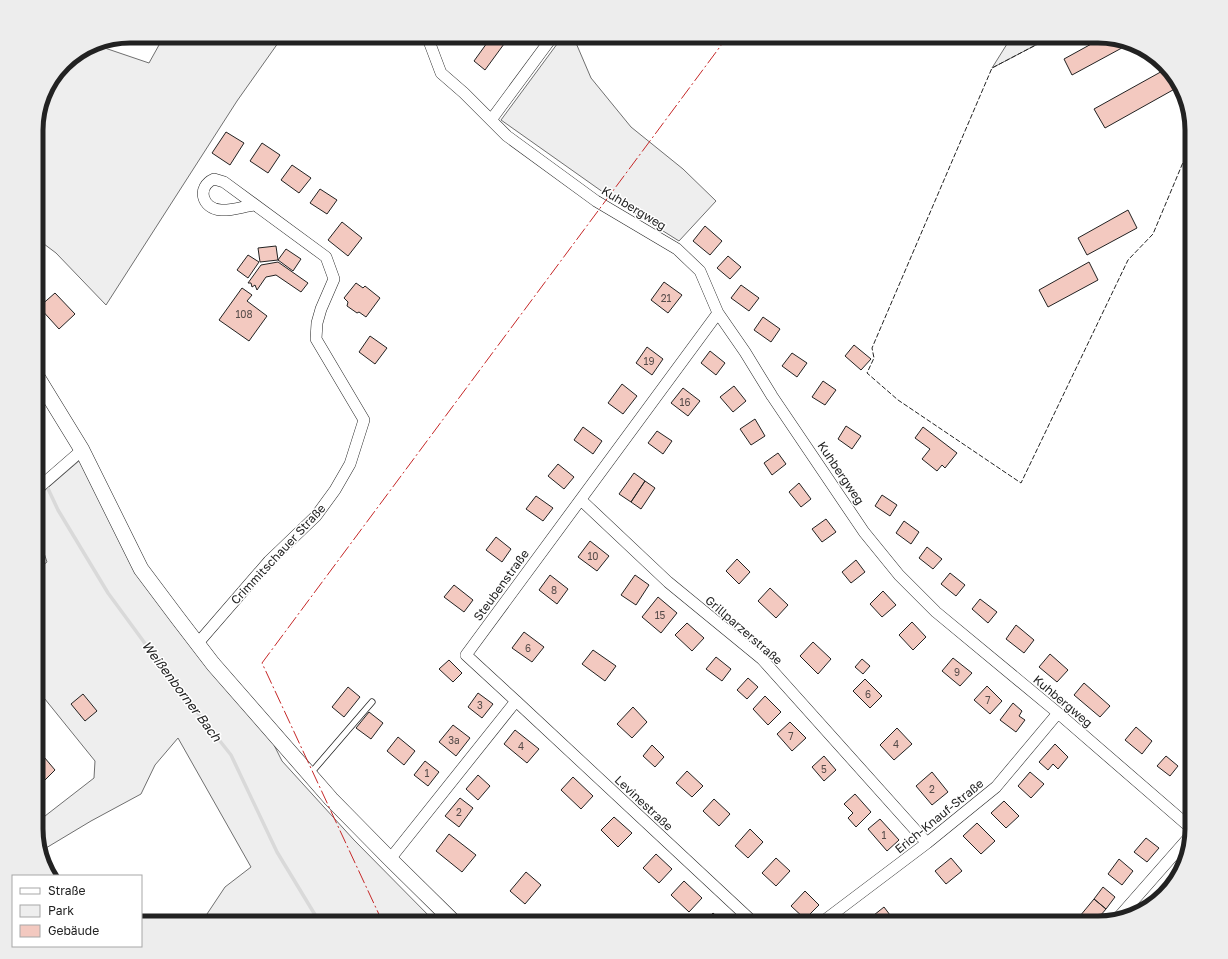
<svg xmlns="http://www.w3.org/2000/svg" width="1228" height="959" font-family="'Golos Text',sans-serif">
  <rect width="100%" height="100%" fill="#fff"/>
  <path fill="#eee" stroke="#6f6f6f" d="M164,36H283L237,101L106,305L56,253L36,238C36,204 30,114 47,87C61,65 72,57 93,44L149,63Z
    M563,36H573L591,78L631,127L683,169L716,201L679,241L617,202L501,120Z
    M1012,36H1053L992,68Z
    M80,460L141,569L271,739L282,761L354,840L436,923H201L225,887L251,867L178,738L155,765L141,794L91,821L41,851L36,835V823L94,778L95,761L36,688V571L47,562L36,529V498Z"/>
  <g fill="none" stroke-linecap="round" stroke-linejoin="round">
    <path stroke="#d9d9d9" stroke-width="3.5" d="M36,463L58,510L108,593L177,687L231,755L277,852L320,923"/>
  </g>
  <path fill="#f3c9c0" stroke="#222" d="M492,36L504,44L485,70L474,61Z
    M1104,37L1131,43L1072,75L1064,59Z
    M1166,69L1180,86L1105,128L1094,109Z
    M226,132L244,143L230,165L212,153Z
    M262,143L280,155L268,173L250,161Z
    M292,165L311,178L299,193L281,180Z
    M320,189L337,200L327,214L310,203Z
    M1128,210L1137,228L1087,255L1078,238Z
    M342,222L362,238L348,256L328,240Z
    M705,226L722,241L710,255L693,241Z
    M276,246L278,260L260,262L258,248Z
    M286,249L301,259L293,271L278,260Z
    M248,255L259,262L248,278L237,270Z
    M728,256L741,267L730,279L717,268Z
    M278,262L308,283L301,292L276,275L266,277L257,290L255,285L252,287L251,283H248L261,265Z
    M1089,262L1098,280L1048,307L1039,290Z
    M664,282L682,295L668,313L651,300Z
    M356,283L363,288L365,286L380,298L366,317L359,312L357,313L347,306L348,302L344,298Z
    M741,285L759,298L749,311L731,298Z
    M242,288L252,295L247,301L267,316L249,341L219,320Z
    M55,293L75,314L59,329L39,307Z
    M763,317L780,329L771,342L754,330Z
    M370,336L387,348L375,364L359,352Z
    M854,345L871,359L861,370L845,356Z
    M647,347L663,359L652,375L636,363Z
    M710,351L725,363L716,375L701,363Z
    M792,353L807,363L797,377L782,366Z
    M823,381L836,390L825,405L812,397Z
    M622,384L637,396L623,414L608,403Z
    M734,386L746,401L733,412L720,397Z
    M683,388L700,401L688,416L671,403Z
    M755,419L765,436L751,445L740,429Z
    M846,426L861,436L852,449L838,439Z
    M583,427L602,441L593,454L574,440Z
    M923,427L957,453L945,468L942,465L937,471L922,459L930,449L915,438Z
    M657,431L672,441L663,454L648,443Z
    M778,453L786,464L772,475L764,463Z
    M558,464L574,477L564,489L548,476Z
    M634,473L645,481L631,502L619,494Z
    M645,481L655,488L641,509L631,502Z
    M799,483L811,499L801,507L789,492Z
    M882,495L897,505L890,516L875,506Z
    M536,496L553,508L543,521L526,509Z
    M826,519L836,532L822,542L812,529Z
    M904,521L919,532L911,544L896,533Z
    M496,537L511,549L502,562L486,550Z
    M590,541L609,556L597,571L578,557Z
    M927,547L942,559L933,569L919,558Z
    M737,559L750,572L739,584L726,571Z
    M856,560L865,572L851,583L842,572Z
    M950,573L965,585L956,596L941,584Z
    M550,575L568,589L557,604L539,590Z
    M635,575L649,585L636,605L621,595Z
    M454,585L473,600L464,612L444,597Z
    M770,588L788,605L776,618L758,601Z
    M883,591L896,605L882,617L870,604Z
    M658,597L677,613L661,633L642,617Z
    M980,599L997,612L988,623L972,609Z
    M912,622L926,637L913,650L899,635Z
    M687,623L704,638L692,651L675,635Z
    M1016,625L1034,640L1024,653L1006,639Z
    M524,632L544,647L532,662L512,648Z
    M813,642L831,659L818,674L800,656Z
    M593,650L616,666L605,681L582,664Z
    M1050,654L1068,670L1057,682L1039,667Z
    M716,657L731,669L722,681L706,669Z
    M953,658L972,673L960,686L942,671Z
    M862,659L870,666L863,674L855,667Z
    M449,660L462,673L453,682L439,669Z
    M748,678L758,687L747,699L737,690Z
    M865,679L882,696L870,708L853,691Z
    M1084,683L1110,706L1100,717L1074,695Z
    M987,686L1002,701L990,714L974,700Z
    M348,687L360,697L344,717L332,707Z
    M478,693L493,704L482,718L468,707Z
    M83,694L97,711L85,721L71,704Z
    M765,696L781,712L768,725L753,709Z
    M1013,703L1022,711L1019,716L1025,720L1016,732L1000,720Z
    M633,707L647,722L632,738L617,724Z
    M369,712L383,723L371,739L356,728Z
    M790,722L806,738L792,751L777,734Z
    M453,725L470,738L456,756L439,742Z
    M1136,727L1152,741L1142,754L1125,740Z
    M897,728L912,744L894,760L880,745Z
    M515,730L539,749L527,763L504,744Z
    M398,737L415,751L404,765L387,751Z
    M1055,744L1068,757L1058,769L1053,764L1048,770L1039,762Z
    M652,745L664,757L655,767L643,756Z
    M39,751L55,770L42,783L36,776V754Z
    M824,756L836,770L824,781L812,767Z
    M1166,756L1178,766L1170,776L1157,766Z
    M425,761L439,772L428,786L414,775Z
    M687,771L703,786L692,797L676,783Z
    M932,772L948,792L932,805L916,786Z
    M1030,772L1044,784L1031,798L1018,786Z
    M478,775L490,786L478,800L466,789Z
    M573,777L593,796L581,809L561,790Z
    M855,794L871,812L856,827L848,818L853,813L844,804Z
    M460,798L473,808L459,827L445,816Z
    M714,799L730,814L719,826L703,811Z
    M1004,801L1019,816L1006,828L991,813Z
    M614,817L632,833L618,847L601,830Z
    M880,819L899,840L887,851L868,829Z
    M977,823L995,841L981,854L963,836Z
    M750,829L763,842L748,858L735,846Z
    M449,834L476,855L462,872L436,851Z
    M1146,838L1159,848L1147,862L1134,852Z
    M656,854L672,869L659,883L643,868Z
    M776,858L790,871L776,886L762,873Z
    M951,858L962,871L946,884L935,871Z
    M1119,859L1133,871L1122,885L1108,874Z
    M526,872L541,885L525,904L510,891Z
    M684,881L702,898L689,912L671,895Z
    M1103,887L1115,897L1106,909L1094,899Z
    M805,891L819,905L805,919L791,906Z
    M1094,899L1106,909L1094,923H1077L1075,922Z
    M884,907L896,923H872L869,919Z
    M713,913L724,923H704Z
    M560,917L567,923H554Z"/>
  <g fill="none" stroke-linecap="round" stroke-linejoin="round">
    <defs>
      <path id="service" d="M310,774L372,702"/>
      <path id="minor" d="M427,36L441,73L464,93L507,136L596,201L677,249L700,271L718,313L745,352L772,396L864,532L899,575L936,612L1058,713L1192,829
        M491,120L553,36
        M36,490L82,450
        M581,500L668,582L762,659L927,843
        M198,643L269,561L316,516L335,490L350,464L364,420L316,339L317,323L321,309L334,279L326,257L224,182L214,179C196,187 202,209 221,210C231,211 245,206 255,205
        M516,701L754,923
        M390,859L516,701L466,655L718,313
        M1118,918L1191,835
        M821,923L927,843L996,787L1058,713"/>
      <path id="secondary" d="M36,375L82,450L141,569L177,617L213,664L331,799L390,859L455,923"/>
    </defs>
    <use href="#service" stroke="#222" stroke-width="7"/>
    <use href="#minor" stroke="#222" stroke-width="12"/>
    <use href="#secondary" stroke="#222" stroke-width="16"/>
    <use href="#service" stroke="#fff" stroke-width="5.5"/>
    <use href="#minor" stroke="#fff" stroke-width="11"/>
    <use href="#secondary" stroke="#fff" stroke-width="15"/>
    <path stroke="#222" stroke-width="1" stroke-dasharray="5 2" stroke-linecap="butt" d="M1053,36L992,68L872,348L874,358L867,373L898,400L1021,483L1128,260L1153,234L1192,141"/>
    <path stroke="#c62828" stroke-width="1" stroke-dasharray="14 3 2 3" stroke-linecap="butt" d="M383,923L262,663L728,36"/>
  </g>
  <g text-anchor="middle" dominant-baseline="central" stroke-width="3" stroke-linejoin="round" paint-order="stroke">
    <g font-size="10" fill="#564c4a">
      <text x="666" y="298">21</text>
      <text x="244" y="314">108</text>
      <text x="649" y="361">19</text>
      <text x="685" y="402">16</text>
      <text x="593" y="556">10</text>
      <text x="554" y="590">8</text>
      <text x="660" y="615">15</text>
      <text x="528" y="648">6</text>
      <text x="957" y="672">9</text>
      <text x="868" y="694">6</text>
      <text x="988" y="700">7</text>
      <text x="480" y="705">3</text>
      <text x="791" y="736">7</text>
      <text x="454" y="740">3a</text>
      <text x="896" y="744">4</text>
      <text x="521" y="746">4</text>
      <text x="824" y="769">5</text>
      <text x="427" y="773">1</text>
      <text x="932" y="789">2</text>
      <text x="459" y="812">2</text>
      <text x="884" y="835">1</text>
    </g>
    <g font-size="12" fill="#222" stroke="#fff">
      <text transform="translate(634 208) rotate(31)">Kuhbergweg</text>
      <text transform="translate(841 473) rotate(56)">Kuhbergweg</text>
      <text transform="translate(278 554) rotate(-47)">Crimmitschauer Straße</text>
      <text transform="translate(501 585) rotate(-54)">Steubenstraße</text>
      <text transform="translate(744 630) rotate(41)">Grillparzerstraße</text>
      <text transform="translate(1063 701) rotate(40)">Kuhbergweg</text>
      <text transform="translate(644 803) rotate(43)">Levinestraße</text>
      <text transform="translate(939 816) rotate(-39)">Erich-Knauf-Straße</text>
    </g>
    <g font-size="13" font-style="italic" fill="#222" stroke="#fff">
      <text transform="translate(182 691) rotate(53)">Weißenborner Bach</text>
    </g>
  </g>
  <path d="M0 0H1228V959H0ZM130 43H1098A87 87 0 0 1 1185 130V829A87 87 0 0 1 1098 916H130A87 87 0 0 1 43 829V130A87 87 0 0 1 130 43Z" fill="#ededed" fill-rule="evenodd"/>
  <path fill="none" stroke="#222" stroke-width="5" d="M130 43H1098A87 87 0 0 1 1185 130V829A87 87 0 0 1 1098 916H130A87 87 0 0 1 43 829V130A87 87 0 0 1 130 43Z"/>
  <rect x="12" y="875" width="130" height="72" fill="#ffffff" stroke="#a7a7a7"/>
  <rect x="20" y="888" width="20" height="6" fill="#ffffff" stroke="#a7a7a7"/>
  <text x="48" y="895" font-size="12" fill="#222222">Straße</text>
  <rect x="20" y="905" width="20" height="12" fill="#eeeeee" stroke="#a7a7a7"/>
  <text x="48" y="915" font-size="12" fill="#222222">Park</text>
  <rect x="20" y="925" width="20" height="12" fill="#f3c9c0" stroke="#a7a7a7"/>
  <text x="48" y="935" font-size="12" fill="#222222">Gebäude</text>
</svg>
